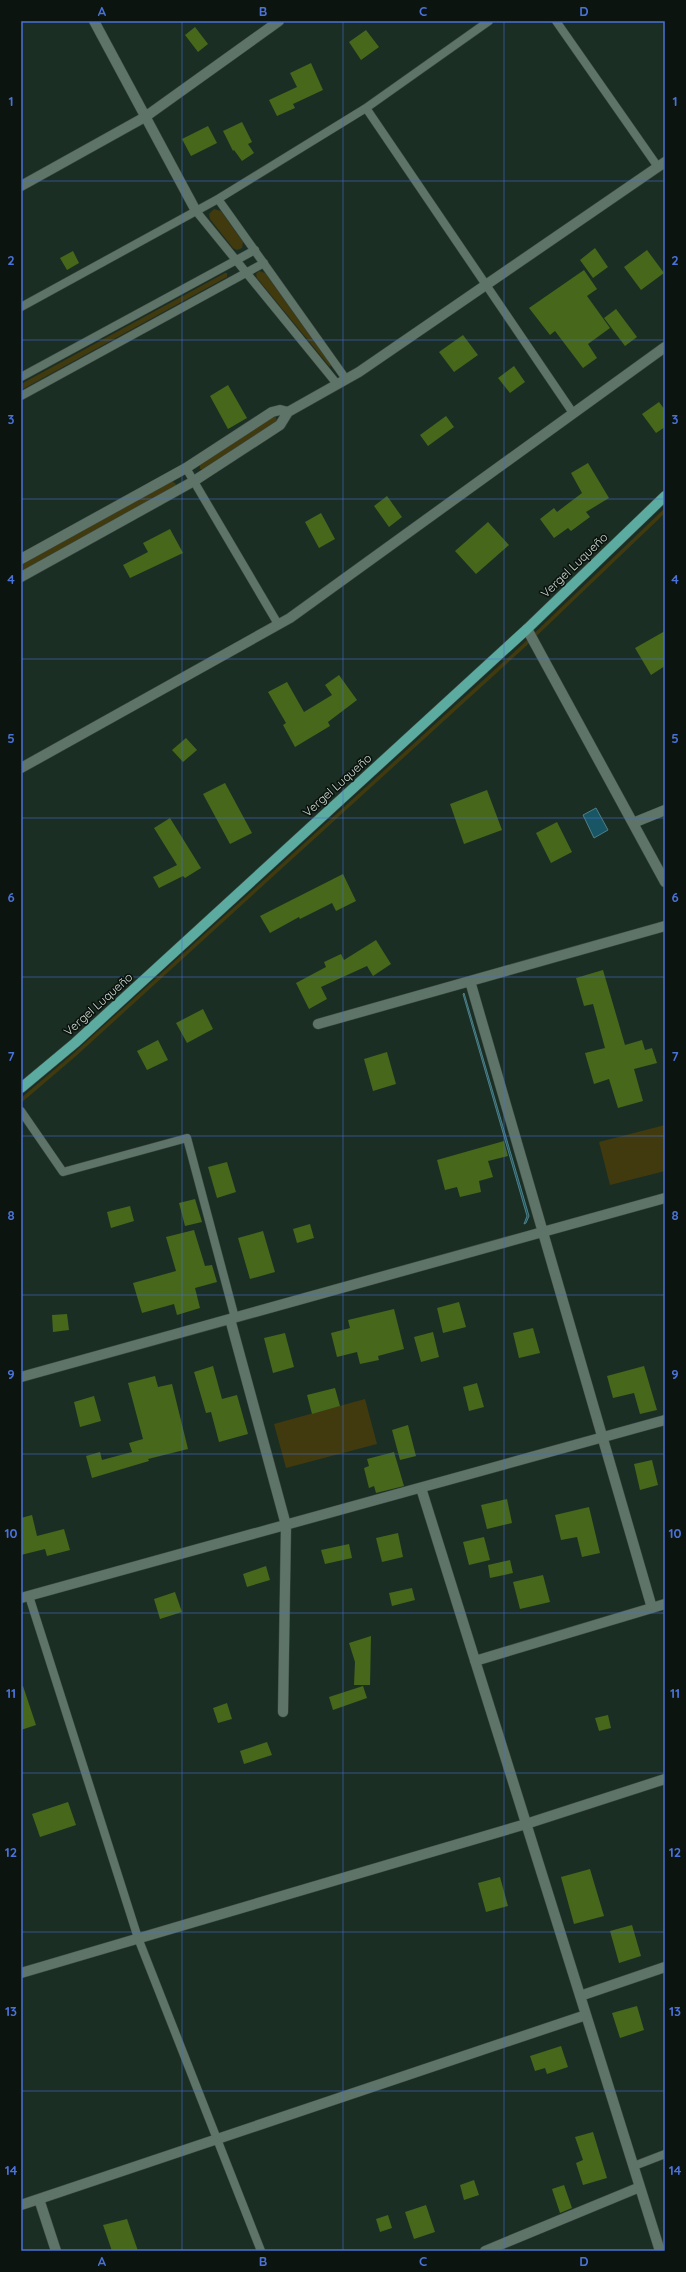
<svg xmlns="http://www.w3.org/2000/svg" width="686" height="2272" font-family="Quicksand,sans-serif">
  <rect width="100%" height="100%" fill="#1b2e24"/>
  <path fill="#413a0f" d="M214,209L221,211L243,242L242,248L237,250L233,248L210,219L209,214Z
    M259,271L265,273L331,365L330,367L257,278L256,274Z
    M225,273H227V277L21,390V384Z
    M275,415L277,421L203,469H200V464Z
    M172,481L176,484L175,486L21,571V564Z
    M665,508V513L525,647L76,1056L21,1103V1098L74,1053L523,644Z
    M665,1125V1171L610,1185L599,1142Z
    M365,1399L377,1444L286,1468L274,1424Z"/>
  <path fill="#185665" stroke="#507f87" d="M596,808L608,830L594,838L583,815Z
    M464,993L529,1216L526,1223L524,1224L527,1216L463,994Z"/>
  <path fill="#47671b" d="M195,27L208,44L198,52L185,35Z
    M366,30L379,47L361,60L349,42Z
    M311,63L323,90L293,104L295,108L277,116L269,100L297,87L290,73Z
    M242,122L252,142L248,144L254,153L242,161L234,150L233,151L223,131Z
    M208,126L217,143L191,156L182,139Z
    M595,248L608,267L593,278L580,260Z
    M647,250L664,273L641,290L624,267Z
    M73,251L79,263L67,270L60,258Z
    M584,270L597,289L587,296L610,328L588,344L597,358L583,368L555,331L550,335L529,308Z
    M616,309L637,337L625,346L604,318Z
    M463,335L478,355L454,372L439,352Z
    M514,366L525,382L510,393L498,378Z
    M228,385L247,418L228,429L210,396Z
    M659,402L665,410V427L656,433L642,414Z
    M446,416L454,427L428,446L420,435Z
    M588,463L609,498L586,512L590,517L571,531L568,528L554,538L540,519L554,508L557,512L582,493L571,473Z
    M387,496L402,517L389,527L374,506Z
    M321,513L335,539L319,548L305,522Z
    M488,522L509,545L476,574L455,551Z
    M170,529L183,553L130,578L123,565L148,552L143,543Z
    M665,631V666L651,675L635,648Z
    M339,675L357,700L328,722L330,726L295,747L283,725L286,723L268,692L287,682L304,712L332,695L325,685Z
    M186,738L197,750L183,762L172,750Z
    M225,783L252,833L230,844L203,794Z
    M487,790L502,830L464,844L450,804Z
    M170,818L201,868L185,878L183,876L159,888L153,877L177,865L154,828Z
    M557,822L572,852L551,863L536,833Z
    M343,874L356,901L336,911L332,903L300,919L299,917L270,933L260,916Z
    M376,940L391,964L373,976L367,966L321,987L327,999L309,1009L296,983L326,967L324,962L341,954L344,960Z
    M603,970L625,1045L642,1040L645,1050L652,1048L657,1063L634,1069L643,1101L618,1108L609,1079L594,1084L585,1053L605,1048L593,1004L584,1006L576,978Z
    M203,1009L213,1029L187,1043L176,1023Z
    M158,1040L168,1060L147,1070L137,1051Z
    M387,1052L396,1084L373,1091L364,1059Z
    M504,1141L508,1156L488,1161L493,1177L479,1181L481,1192L460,1197L457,1187L445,1190L437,1160Z
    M227,1162L236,1192L217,1198L208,1167Z
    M195,1199L202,1222L185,1226L179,1203Z
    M130,1206L134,1221L111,1228L107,1212Z
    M310,1224L314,1238L297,1243L293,1229Z
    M194,1230L205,1266L212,1265L217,1282L195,1288L200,1308L177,1315L174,1304L142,1313L133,1283L176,1271L166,1237Z
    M263,1231L275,1272L250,1279L238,1238Z
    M459,1302L466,1327L443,1333L437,1308Z
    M394,1309L404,1349L378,1356L379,1360L360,1364L357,1352L337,1357L331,1333L350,1328L348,1320Z
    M67,1314L69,1330L53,1332L52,1315Z
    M533,1328L540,1353L519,1358L513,1333Z
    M433,1332L439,1357L421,1362L414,1337Z
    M285,1333L294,1367L273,1373L264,1338Z
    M213,1366L222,1399L237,1395L248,1434L219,1442L211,1412L206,1413L194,1372Z
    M644,1366L657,1410L640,1414L634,1393L613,1398L607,1376Z
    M155,1376L158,1387L172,1384L188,1449L148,1459L149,1461L92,1478L86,1456L100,1452L102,1460L132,1452L129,1443L143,1439L128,1383Z
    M477,1383L484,1407L469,1411L463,1387Z
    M335,1388L340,1406L312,1414L307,1395Z
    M94,1396L101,1421L80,1427L74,1402Z
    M408,1425L416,1456L400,1460L392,1430Z
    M394,1452L404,1486L376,1493L374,1486L369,1488L364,1468L369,1466L367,1459Z
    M652,1460L658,1485L640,1490L634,1464Z
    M507,1499L512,1523L487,1529L481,1505Z
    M589,1507L600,1553L582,1557L577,1537L561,1540L555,1515Z
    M32,1515L37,1536L64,1529L70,1550L47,1556L45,1549L21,1555V1518Z
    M398,1533L403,1557L382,1562L376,1538Z
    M484,1537L490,1560L469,1565L463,1542Z
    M349,1544L352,1558L325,1564L321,1550Z
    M510,1560L513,1573L490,1578L488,1565Z
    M266,1566L270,1580L247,1587L243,1574Z
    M543,1575L550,1602L520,1609L513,1582Z
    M412,1588L415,1600L392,1606L389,1593Z
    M175,1592L182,1612L160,1619L154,1599Z
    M371,1636L370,1685H354L355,1662L349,1643Z
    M21,1686H23L36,1725L21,1730Z
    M363,1686L367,1698L333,1710L329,1697Z
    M227,1703L232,1719L218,1723L213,1708Z
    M608,1715L611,1728L599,1731L595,1718Z
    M267,1742L272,1755L244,1764L240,1751Z
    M68,1802L76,1825L40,1837L32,1814Z
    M590,1869L604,1916L574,1924L561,1877Z
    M500,1877L508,1906L486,1912L478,1883Z
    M632,1925L641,1956L619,1963L610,1931Z
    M637,2006L644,2030L620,2038L612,2013Z
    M561,2046L568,2067L547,2074L545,2068L535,2071L530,2056Z
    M593,2132L607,2178L583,2185L576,2163L583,2160L575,2137Z
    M474,2180L479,2195L464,2200L460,2185Z
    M564,2185L572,2208L560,2213L552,2189Z
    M426,2205L435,2232L414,2239L405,2212Z
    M388,2215L392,2228L380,2232L376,2219Z
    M127,2219L138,2251H112L103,2225Z"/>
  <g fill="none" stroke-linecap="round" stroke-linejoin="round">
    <defs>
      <path id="service" d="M556,21L658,167
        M366,108L573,413
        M218,199L346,379
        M196,211L337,384
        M21,307L218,199L366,108L489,21
        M21,377L255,250
        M21,396L264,263
        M186,468L278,624
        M21,1111L63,1172L187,1138L235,1318
        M29,1596L138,1938L261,2251
        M634,2166L665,2154"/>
      <path id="minor" d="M94,21L196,211
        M21,186L145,117L279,21
        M21,559L186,468L272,412L280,410L288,412
        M21,577L194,481L280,425L288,412L359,372L665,162
        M527,629L665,882
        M21,768L290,618L665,347
        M633,823L665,810
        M470,981L652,1608
        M318,1024L665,926
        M230,1319L286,1525L283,1712
        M21,1377L665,1198
        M421,1488L660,2251
        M21,1598L665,1420
        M475,1661L665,1604
        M21,1973L526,1824L665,1779
        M580,1996L665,1967
        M39,2199L56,2251
        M21,2205L586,2015
        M485,2251L640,2187"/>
      <path id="primary" d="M21,1088L75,1043L527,629L665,496"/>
    </defs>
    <use href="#service" stroke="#3b4a42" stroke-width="9"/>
    <use href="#minor" stroke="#3b4a42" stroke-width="11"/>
    <use href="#primary" stroke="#3b4a42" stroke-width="11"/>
    <use href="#service" stroke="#5f7468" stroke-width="8"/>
    <use href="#minor" stroke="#5f7468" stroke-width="10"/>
    <use href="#primary" stroke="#5caba0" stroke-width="10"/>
  </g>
  <path fill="none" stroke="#4a72d8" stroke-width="1" stroke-opacity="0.55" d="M182,21V2251M343,21V2251M504,21V2251M21,181H665M21,340H665M21,499H665M21,659H665M21,818H665M21,977H665M21,1136H665M21,1295H665M21,1454H665M21,1613H665M21,1773H665M21,1932H665M21,2091H665"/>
  <g text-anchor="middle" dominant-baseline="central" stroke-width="3.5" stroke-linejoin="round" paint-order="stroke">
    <g font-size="12" fill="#d3ded7" stroke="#0c140f">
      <text transform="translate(574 565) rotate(-44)">Vergel Luqueño</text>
      <text transform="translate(337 785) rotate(-42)">Vergel Luqueño</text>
      <text transform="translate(98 1004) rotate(-42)">Vergel Luqueño</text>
    </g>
  </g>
  <rect width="686" height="2272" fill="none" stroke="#0c140f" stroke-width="44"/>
  <rect x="22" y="22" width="642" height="2228" fill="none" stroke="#4a72d8" stroke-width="1.5"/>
  <g font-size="13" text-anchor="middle" font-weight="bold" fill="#4a72d8">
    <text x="102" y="16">A</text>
    <text x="263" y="16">B</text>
    <text x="423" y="16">C</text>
    <text x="584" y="16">D</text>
    <text x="11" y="106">1</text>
    <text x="675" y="106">1</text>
    <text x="11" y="265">2</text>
    <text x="675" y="265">2</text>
    <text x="11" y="424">3</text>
    <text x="675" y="424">3</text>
    <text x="11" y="584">4</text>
    <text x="675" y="584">4</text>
    <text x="11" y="743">5</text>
    <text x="675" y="743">5</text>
    <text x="11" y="902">6</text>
    <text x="675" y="902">6</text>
    <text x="11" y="1061">7</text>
    <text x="675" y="1061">7</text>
    <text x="11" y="1220">8</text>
    <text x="675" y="1220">8</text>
    <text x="11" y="1379">9</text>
    <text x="675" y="1379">9</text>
    <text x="11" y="1538">10</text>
    <text x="675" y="1538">10</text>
    <text x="11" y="1698">11</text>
    <text x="675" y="1698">11</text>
    <text x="11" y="1857">12</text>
    <text x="675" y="1857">12</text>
    <text x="11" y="2016">13</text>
    <text x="675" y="2016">13</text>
    <text x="11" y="2175">14</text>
    <text x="675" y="2175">14</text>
    <text x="102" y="2266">A</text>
    <text x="263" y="2266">B</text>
    <text x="423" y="2266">C</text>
    <text x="584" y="2266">D</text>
  </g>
</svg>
